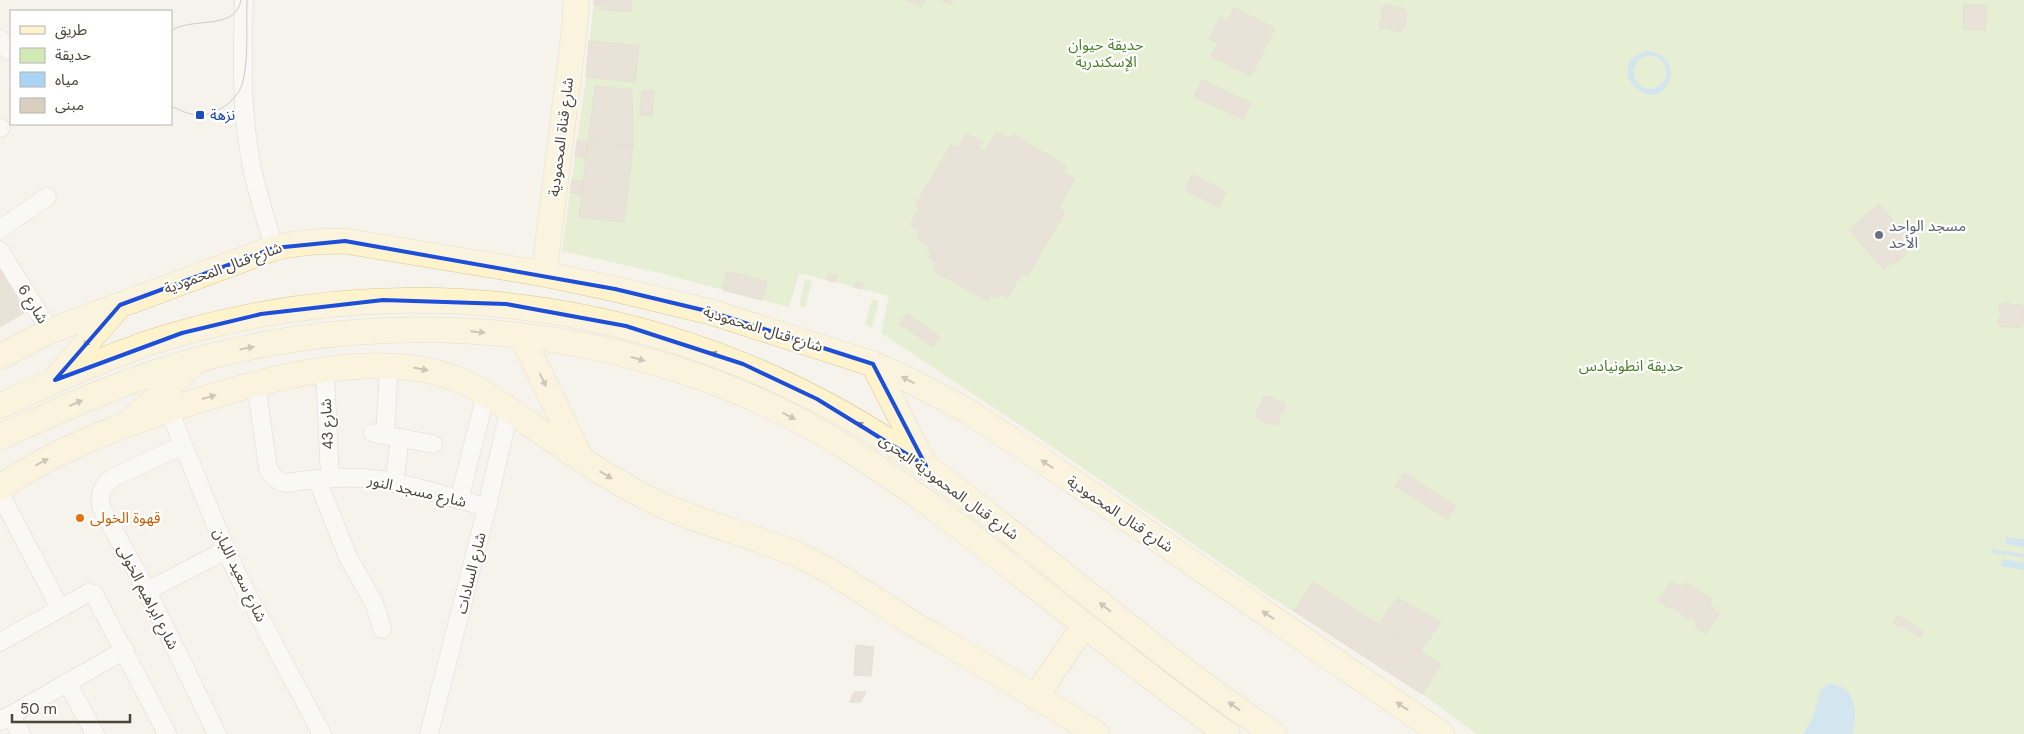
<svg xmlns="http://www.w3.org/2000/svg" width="2024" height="734" font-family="'DM Sans','Noto Sans Arabic',sans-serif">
  <rect width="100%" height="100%" fill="#f6f3ec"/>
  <path fill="#d2eab5" d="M594,0H2024V734H1477L1422,694L1263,592L1032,433L881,333L889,296L799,273L789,307L660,273L562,251L586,77Z
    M805,280L812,281L805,308L799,306Z
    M872,299L879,300L872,327L865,325Z"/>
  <path fill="#a9d4f2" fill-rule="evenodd" d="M1645,51C1661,51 1676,63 1669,81C1654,119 1600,68 1645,51ZM1649,55C1660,56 1666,63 1667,74C1661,96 1634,93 1633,70L1638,60Z
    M2006,537L2024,539V547L2005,544Z
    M1994,548L1999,551C2009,549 2014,555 2024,553L2023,558L2007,554L2002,555V553L1994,554L1992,550Z
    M2002,559L2024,563V570L2001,566Z
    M1831,684C1857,687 1858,714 1852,734H1803L1813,717L1821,689L1827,685Z"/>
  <path fill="#d8cfc1" stroke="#d3c7b4" d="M594,0H631V11L602,10L601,5H594Z
    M907,0H925L921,7Z
    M942,0H953L951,4Z
    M1964,4L1987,6L1985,30L1963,29Z
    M1387,5L1393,6V8H1404L1407,15L1404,28L1398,32L1387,28L1381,29L1379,24L1383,14L1381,13L1382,7Z
    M1234,8L1275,28L1251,76L1211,56L1218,43L1209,39L1220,17L1228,21Z
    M589,41L639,46L635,82L586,77Z
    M1202,80L1251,103L1243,119L1194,97Z
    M595,86L632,90L633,146L588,142Z
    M642,91H654L652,116L640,115Z
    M997,132L1010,139L1013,134L1066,166L1063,172L1075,179L1058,208L1065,212L1028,275L1022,272L1007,298L1001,294L998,298L991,294L987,301L933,270L937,263L929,258L932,253L927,250L930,246L916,238L920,231L910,225L919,209L915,206L951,145L958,148L967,134L982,142L978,148L985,152Z
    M577,141L588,142L586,158L575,156Z
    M588,142L633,146L624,222L579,217Z
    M1192,175L1226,192L1219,207L1185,190Z
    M572,180L583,181L581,195L570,193Z
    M1879,204L1914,244L1905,252L1907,254L1895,264L1893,261L1883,269L1849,230Z
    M0,265L27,311L0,327Z
    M727,271L767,281L762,300L723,290Z
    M829,274L837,276L835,282L827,280Z
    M856,281L863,283L862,289L854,287Z
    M2005,303H2010L2011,306L2022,305L2024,309L2023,325L2018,329L2013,326L2001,327L1998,323L2001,312L1999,311V305Z
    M907,314L940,337L933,347L900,324Z
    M1269,396L1275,399L1274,400L1284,403V409L1278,419L1280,420L1278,424L1273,425L1257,418L1256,412L1261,404L1263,397Z
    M1404,473L1456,506L1448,519L1395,486Z
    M1313,582L1441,665L1422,694L1294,611Z
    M1671,582L1684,587L1687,583L1712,599L1709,604L1713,607L1712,609L1719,613L1706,634L1695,627L1698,623L1690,617L1689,620L1671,606L1670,608L1659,601Z
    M1397,598L1441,622L1420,652L1379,625Z
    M1898,616L1923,631L1920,637L1901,625L1900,627L1893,623Z
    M856,645L874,647L871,676L854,675Z
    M854,692H866L861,702H850Z"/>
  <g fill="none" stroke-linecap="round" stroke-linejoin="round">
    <defs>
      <path id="street" d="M244,0C242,57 241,117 253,173C259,198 267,223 274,248
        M0,39L8,50
        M0,128H1
        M0,229L47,197
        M0,251L50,331
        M325,371L330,478
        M256,383L268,468C272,477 276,481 286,483C312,479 337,477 363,478C405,481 447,497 487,507
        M169,410L226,550L246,592L322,734
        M373,433L433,444
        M385,435L389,366
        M183,445L112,478C101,487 98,496 102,509L147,591L217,734
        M317,479L348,557L374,603L382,629
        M394,483L400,438
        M0,494L60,608
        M459,500L486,394
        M147,591L226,550
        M0,642L88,593L94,594L167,734
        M67,682L95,734
        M10,715L21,734
        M0,721L125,650
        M429,734L487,507L509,411"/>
      <path id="secondary" d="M544,274L575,25L576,0
        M522,337L582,460
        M0,357L50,331L274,248C298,242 321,241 345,241L544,274L615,289L711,312L873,364L905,378L966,410L1024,448L1442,734
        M873,364L924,463
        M58,376L119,306
        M0,406C60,378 121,349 185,332C442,261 707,312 924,465C953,485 980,508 1008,530C1096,599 1181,672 1274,734
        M134,418L193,364
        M0,437C65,408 128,378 197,360C413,300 660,329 850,450C912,489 969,534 1027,580C1093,632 1159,685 1227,734
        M0,487C21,474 41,461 64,451C103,432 143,418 184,405C266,379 381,345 464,382C488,393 509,410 531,425C571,453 611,480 655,502C705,526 760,536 809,560C846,579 879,603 914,624C975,660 1037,696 1097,734
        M1035,697L1084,626"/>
    </defs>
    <use href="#street" stroke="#c2bbae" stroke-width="19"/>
    <use href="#secondary" stroke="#d6c79b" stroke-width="26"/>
    <use href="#street" stroke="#fff" stroke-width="18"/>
    <use href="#secondary" stroke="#fff3cd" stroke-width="25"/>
    <path stroke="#9a9a9a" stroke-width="1" d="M171,31C190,16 236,32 241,0
      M171,106C181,111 190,115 200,115C219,114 239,99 243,81C249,55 246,26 247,0"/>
  </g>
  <defs><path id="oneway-solid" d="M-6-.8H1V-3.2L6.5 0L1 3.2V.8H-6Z" transform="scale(1.25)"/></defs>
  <g fill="#9c937c">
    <use href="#oneway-solid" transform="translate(478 332) rotate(6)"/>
    <use href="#oneway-solid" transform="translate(88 341) rotate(131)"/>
    <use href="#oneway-solid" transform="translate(247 348) rotate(-11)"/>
    <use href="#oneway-solid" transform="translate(717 355) rotate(-159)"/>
    <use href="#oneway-solid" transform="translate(638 359) rotate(15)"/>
    <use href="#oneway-solid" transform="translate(421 369) rotate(12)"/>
    <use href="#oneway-solid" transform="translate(543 380) rotate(64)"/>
    <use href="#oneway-solid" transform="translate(908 380) rotate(-153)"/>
    <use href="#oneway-solid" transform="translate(209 397) rotate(-16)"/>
    <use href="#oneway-solid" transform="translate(76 403) rotate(-24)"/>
    <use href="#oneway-solid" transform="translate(789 416) rotate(27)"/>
    <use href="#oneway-solid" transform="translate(863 426) rotate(-149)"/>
    <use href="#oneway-solid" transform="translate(42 462) rotate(-28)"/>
    <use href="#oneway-solid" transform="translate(1047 464) rotate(-146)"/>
    <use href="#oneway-solid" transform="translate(606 475) rotate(31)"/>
    <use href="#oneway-solid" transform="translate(1105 607) rotate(-142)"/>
    <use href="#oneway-solid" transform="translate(1268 615) rotate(-146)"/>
    <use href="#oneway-solid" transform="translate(1234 706) rotate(-144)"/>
    <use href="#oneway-solid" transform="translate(1402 706) rotate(-146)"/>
  </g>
  <path d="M0 0H2024V734H0ZM345,241L615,289L711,312L873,364L926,466L817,399L743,364L626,326L506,304L383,300L261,314L182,333L55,380L120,305L274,248Z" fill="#f6f3ec" fill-opacity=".55" fill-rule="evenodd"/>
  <path fill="none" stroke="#1d4ed8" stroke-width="4" stroke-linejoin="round" d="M345,241L615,289L711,312L873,364L926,466L817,399L743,364L626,326L506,304L383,300L261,314L182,333L55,380L120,305L274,248Z"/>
  <rect fill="#1a4fb4" stroke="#fff" stroke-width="2" x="195" y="110" width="10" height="10" rx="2.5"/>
  <circle fill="#6b7280" stroke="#fff" stroke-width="2" cx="1879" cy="235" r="5"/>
  <circle fill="#e8710a" stroke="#fff" stroke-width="2" cx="80" cy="518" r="5"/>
  <g text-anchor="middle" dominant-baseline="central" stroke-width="4.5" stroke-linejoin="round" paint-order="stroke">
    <g font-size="15" fill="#4a7f2a" stroke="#fff">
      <text x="1106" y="45">حديقة حيوان<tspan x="1106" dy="17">الإسكندرية</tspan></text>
      <text x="1631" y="366">حديقة انطونيادس</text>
    </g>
    <g font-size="15" fill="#164399" stroke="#fff" text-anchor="start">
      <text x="210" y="115">نزهة</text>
    </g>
    <g font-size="15" fill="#4b4439" stroke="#fff">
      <text transform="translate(561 137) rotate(-83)">شارع قناة المحمودية</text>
      <text transform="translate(223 268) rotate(-20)">شارع قنال المحمودية</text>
      <text transform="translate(33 304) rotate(58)">شارع 6</text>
      <text transform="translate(763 329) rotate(17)">شارع قنال المحمودية</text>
      <text transform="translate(327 424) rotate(-93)">شارع 43</text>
      <text transform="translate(949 487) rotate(36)">شارع قنال المحمودية البحرى</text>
      <text transform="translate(417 491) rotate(13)">شارع مسجد النور</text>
      <text transform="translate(1120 514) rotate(34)">شارع قنال المحمودية</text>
      <text transform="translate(471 573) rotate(-76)">شارع السادات</text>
      <text transform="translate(240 575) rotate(64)">شارع سعيد اللبان</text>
      <text transform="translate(148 597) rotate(63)">شارع ابراهيم الخولى</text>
    </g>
    <g font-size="15" fill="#5b616d" stroke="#fff" text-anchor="start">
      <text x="1889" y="226">مسجد الواحد<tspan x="1889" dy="17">الأحد</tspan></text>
    </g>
    <g font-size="15" fill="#c56008" stroke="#fff" text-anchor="start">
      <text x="90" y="518">قهوة الخولى</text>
    </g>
  </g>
  <rect x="10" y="10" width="162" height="115" fill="#ffffff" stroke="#b7b4b0"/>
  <rect x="20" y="26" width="25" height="8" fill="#fff3cd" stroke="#b7b4b0"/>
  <text x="55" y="35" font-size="15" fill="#4b4439">طريق</text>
  <rect x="20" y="48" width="25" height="15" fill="#d2eab5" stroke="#b7b4b0"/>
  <text x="55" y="60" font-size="15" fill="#4b4439">حديقة</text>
  <rect x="20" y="72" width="25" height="15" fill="#a9d4f2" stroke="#b7b4b0"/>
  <text x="55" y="85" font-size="15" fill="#4b4439">مياه</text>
  <rect x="20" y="98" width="25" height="15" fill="#d8cfc1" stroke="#b7b4b0"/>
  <text x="55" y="110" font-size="15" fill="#4b4439">مبنى</text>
  <path d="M12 714v8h118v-8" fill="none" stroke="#4b4439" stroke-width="2.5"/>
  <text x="20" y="714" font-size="15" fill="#4b4439" stroke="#ffffff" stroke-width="4" paint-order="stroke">50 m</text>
</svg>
